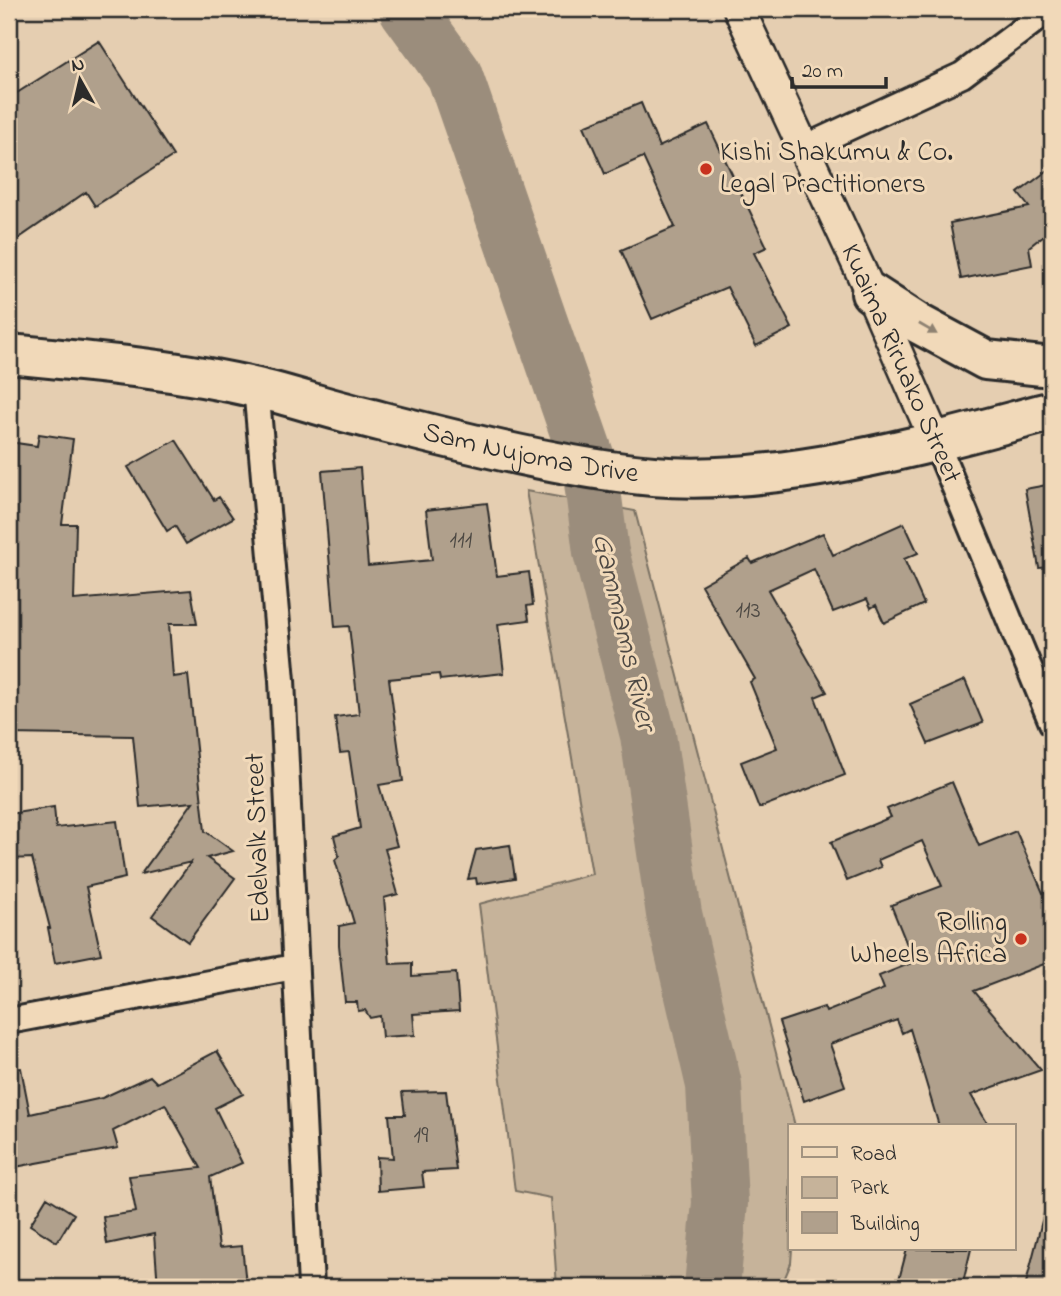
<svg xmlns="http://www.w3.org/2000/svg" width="1061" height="1296" font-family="'Indie Flower',sans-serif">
  <rect width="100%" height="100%" fill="#e5ceb1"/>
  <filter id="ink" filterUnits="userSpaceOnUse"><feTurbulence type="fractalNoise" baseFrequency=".0143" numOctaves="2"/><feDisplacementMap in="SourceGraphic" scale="14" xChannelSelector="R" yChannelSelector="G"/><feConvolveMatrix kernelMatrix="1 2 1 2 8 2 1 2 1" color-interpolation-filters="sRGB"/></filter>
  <g filter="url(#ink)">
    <path fill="#c6b39a" stroke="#786f62" stroke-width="2" d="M526,491L635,511L795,1126H790V1249H792L791,1263L781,1287H557L551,1198L515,1191L479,904L592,874Z"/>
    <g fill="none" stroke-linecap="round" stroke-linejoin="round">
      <path stroke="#9b8d7b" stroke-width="56" d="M407,9L454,74L590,467L601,552L648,735L674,914L714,1085L720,1203L712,1287"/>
    </g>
    <path fill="#b0a08c" stroke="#2b2b2b" stroke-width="2" d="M99,41L173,156L95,206L86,192L9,245V98Z
      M641,103L659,147L708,124L767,247L754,253L792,328L756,346L727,287L652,319L621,250L675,227L643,157L605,174L584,126Z
      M1052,167V238L1048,232L1029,247L1032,265L961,279L950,223L1029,207L1018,193Z
      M39,434L73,439L62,524H76L74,600L191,590L197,624H169L173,677L188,675L205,831L233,851L207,858L235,878L188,942L152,916L191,862L141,874L193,802L140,807L133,736L9,734V442L37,446Z
      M176,440L214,500L219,497L233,518L186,544L175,526L167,531L128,467Z
      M360,468L368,566L432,560L426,510L487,503L497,576L529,572L533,605L527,606L529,620L498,624L504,673L440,680L439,674L389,679L403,781L379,785L397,846L385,849L398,894L384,898L390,964L412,963V976L456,973L459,1011L413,1014L415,1035L382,1037L380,1016L370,1018L365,1010L358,1011L357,1002H345L339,945V926L354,923L335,860L339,856L334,836L360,828L349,752L340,753L335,717L359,714L349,626L335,627L322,471Z
      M1052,484V567L1039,568L1025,489Z
      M904,523L918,553L904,559L924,604L884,623L876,605L871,608L867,599L833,612L814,569L768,590L827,692L815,697L845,775L759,808L741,762L777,748L750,682L755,679L701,585L749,558L752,563L823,533L833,555Z
      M965,680L983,723L928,744L910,704Z
      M952,782L979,846L1016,831L1043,893L1052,889V961L974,991L1041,1070L971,1095L989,1126H939L910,1029L902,1033L897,1020L830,1044L845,1086L804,1101L779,1022L824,1007L826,1012L884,989L879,976L914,962L891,905L942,886L922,841L878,860L881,867L847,881L831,842L891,817L887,809Z
      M54,807L56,828L117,821L125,878L86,887L101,954L55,963L48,928H50L32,858L9,859V814Z
      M510,845L515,878L477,884L476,878L468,879L476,850Z
      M217,1051L243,1094L215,1108L242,1163L210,1177L219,1248L242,1246L246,1284L158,1287L154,1234L107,1244L103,1217L136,1212L129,1176L201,1168L165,1104L113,1131L118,1148L15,1167L9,1135V1069L21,1068L30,1114L102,1098L150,1076L157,1083Z
      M446,1091L456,1170L422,1172L424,1187L378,1191L377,1157L393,1158L389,1115H405L402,1092Z
      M47,1197L74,1214L57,1242L30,1225Z
      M1044,1213L1052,1215V1287H1025Z
      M907,1249H971L962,1287H897Z"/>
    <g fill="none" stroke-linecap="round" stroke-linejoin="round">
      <defs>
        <path id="minor" d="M804,148L962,75L1050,9
          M256,387L282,680L311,1287
          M936,442L1052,723
          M9,1021L294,967"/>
        <path id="tertiary" d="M739,9L871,293L936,442"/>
        <g id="trunk">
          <path d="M871,293L919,324L986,360L1052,367"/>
          <path id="s1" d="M9,354C91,362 176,369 257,388C292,396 326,408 360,416C451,439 560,468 653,476C777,487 933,443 1052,411"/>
        </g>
      </defs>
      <use href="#minor" stroke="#2b2b2b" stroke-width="30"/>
      <use href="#tertiary" stroke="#2b2b2b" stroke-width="35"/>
      <use href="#trunk" stroke="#2b2b2b" stroke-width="44"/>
      <use href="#minor" stroke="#f1d9b9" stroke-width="24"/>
      <use href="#tertiary" stroke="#f1d9b9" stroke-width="30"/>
      <use href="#trunk" stroke="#f1d9b9" stroke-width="38"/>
    </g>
    <defs><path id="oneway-solid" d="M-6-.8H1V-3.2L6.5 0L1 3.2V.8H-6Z" transform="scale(1.75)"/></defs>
    <use fill="#8e8272" href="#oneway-solid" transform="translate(928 329) rotate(30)"/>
  </g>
  <g fill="#c8321e" stroke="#f1d9b9" stroke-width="2.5">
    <circle cx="706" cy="169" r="7"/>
    <circle cx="1021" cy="939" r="7"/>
  </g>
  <g text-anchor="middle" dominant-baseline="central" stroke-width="6" stroke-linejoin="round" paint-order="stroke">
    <g font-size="24" fill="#4c4843">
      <text x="461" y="541">111</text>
      <text x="748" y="611">113</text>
      <text x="421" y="1136">19</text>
    </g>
    <g font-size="28" fill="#2b2b2b" stroke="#f1d9b9" text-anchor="start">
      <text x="720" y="153">Kishi Shakumu &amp; Co.<tspan x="720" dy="32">Legal Practitioners</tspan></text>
      <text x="1007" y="923" text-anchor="end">Rolling<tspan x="1007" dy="32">Wheels Africa</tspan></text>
    </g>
    <g font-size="28" fill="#2b2b2b" stroke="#f1d9b9">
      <text transform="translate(900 364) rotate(66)">Kuaima Riruako Street</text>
      <text stroke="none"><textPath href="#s1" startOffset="532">Sam Nujoma Drive</textPath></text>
      <text transform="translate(259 838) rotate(-92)">Edelvalk Street</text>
    </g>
    <g font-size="30" font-style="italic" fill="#4d4843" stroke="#f1d9b9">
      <text transform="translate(623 632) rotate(77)">Gammams River</text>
    </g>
  </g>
  <rect width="1061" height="1296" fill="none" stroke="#f1d9b9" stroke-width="35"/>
  <rect x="18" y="18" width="1026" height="1261" fill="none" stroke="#2b2b2b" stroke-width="2.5" filter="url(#ink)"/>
  <rect x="788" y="1124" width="228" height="126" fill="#f1d9b9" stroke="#a29380" stroke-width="2"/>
  <rect x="802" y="1147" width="35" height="10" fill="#f1d9b9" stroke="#a29380" stroke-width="2"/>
  <text x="851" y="1160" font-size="21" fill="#2b2b2b">Road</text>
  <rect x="802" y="1177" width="35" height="21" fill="#c6b39a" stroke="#a29380" stroke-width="2"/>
  <text x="851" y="1194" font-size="21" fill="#2b2b2b">Park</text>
  <rect x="802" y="1212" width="35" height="21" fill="#b0a08c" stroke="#a29380" stroke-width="2"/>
  <text x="851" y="1230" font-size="21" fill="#2b2b2b">Building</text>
  <g transform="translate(80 80) rotate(352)" stroke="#f1d9b9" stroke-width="5" paint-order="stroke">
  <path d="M0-5L12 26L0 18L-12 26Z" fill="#2b2b2b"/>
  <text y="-10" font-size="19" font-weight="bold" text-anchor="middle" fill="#2b2b2b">N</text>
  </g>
  <path d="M792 77v10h94v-10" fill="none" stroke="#2b2b2b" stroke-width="3.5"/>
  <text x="802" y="77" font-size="21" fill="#2b2b2b" stroke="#f1d9b9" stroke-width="5" paint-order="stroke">20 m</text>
</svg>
